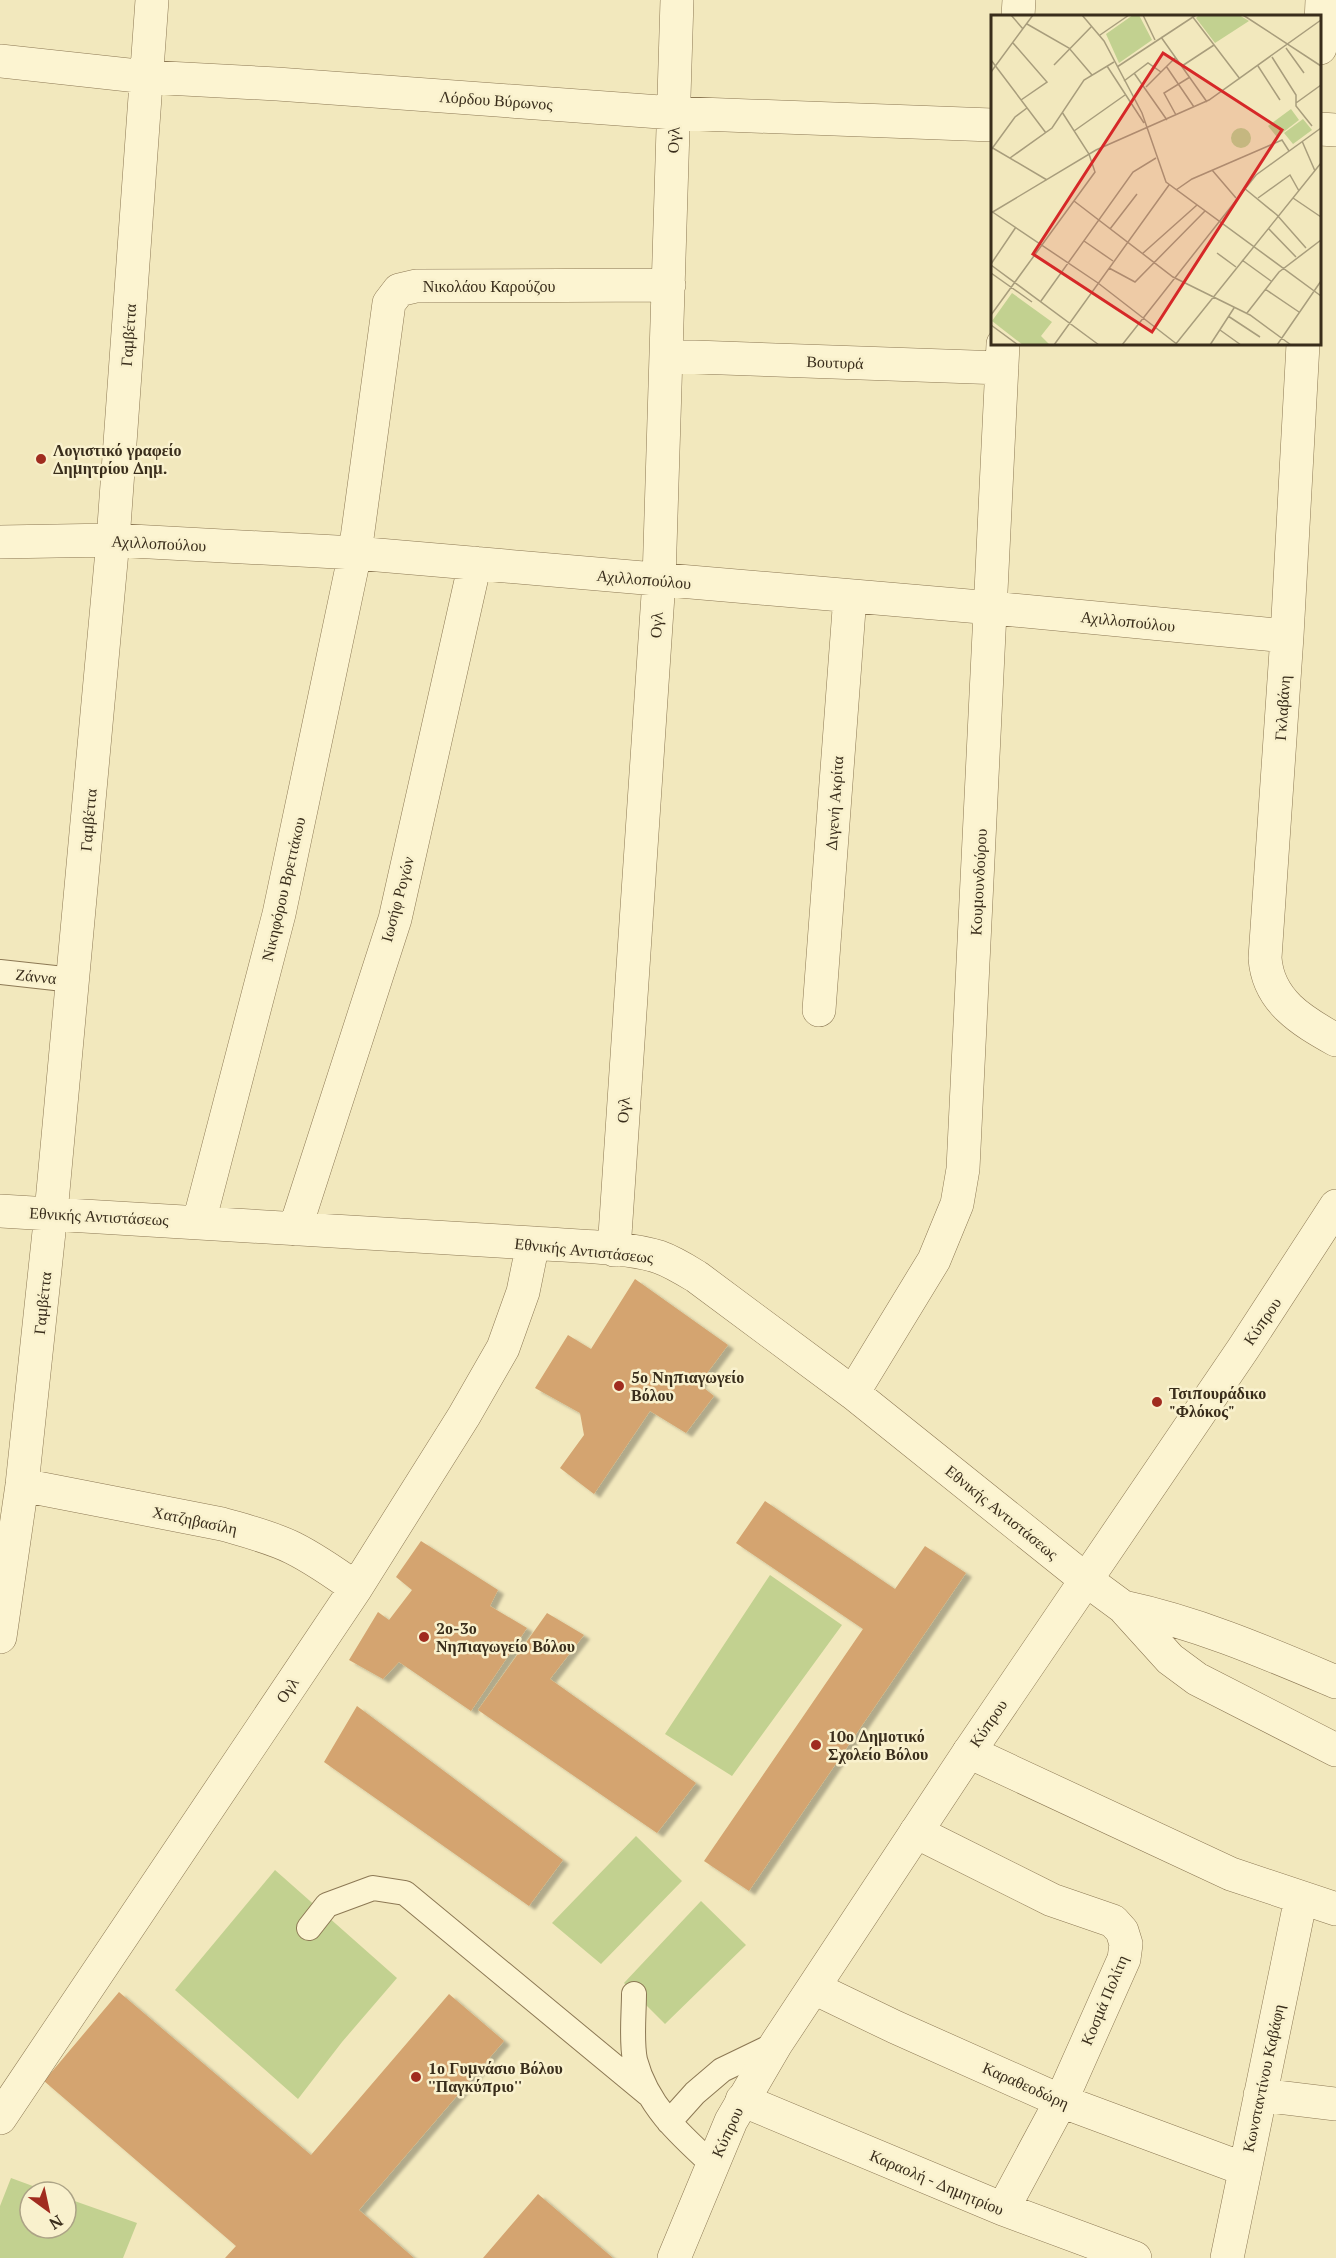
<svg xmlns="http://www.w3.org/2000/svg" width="1336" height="2258" font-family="'PT Serif',serif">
  <defs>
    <filter id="shadow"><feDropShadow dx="6" dy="4" stdDeviation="1.5" flood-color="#0004"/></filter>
  </defs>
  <rect width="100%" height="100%" fill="#f2e8bd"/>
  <path fill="#c2d190" d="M770,1575L842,1625L732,1776L665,1734Z
    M636,1836L682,1881L601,1964L552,1923Z
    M275,1870L397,1978L342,2042L298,2099L175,1990Z
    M701,1901L746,1945L665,2024L624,1983Z
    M11,2178L49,2192H30V2228H66V2198L137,2223L123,2258H0V2206Z"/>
  <path fill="#d4a46f" filter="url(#shadow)" d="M635,1279L728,1345L699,1384L714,1396L686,1433L650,1411L594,1494L560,1468L584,1435L580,1413L535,1388L568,1335L591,1349Z
    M765,1501L895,1589L925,1546L966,1573L749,1891L704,1861L863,1629L736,1543Z
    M421,1541L498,1590L490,1606L527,1628L471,1711L399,1662L383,1679L349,1660L378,1612L389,1620L412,1590L396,1577Z
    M547,1613L584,1635L550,1679L696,1783L657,1833L478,1710Z
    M357,1706L563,1860L529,1906L324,1762Z
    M119,1992L311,2155L449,1994L504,2041L359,2210L414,2258H225L236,2246L44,2081Z
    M538,2194L613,2258H483Z"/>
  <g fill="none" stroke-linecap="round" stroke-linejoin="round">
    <defs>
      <path id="service" d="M0,972L73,980
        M309,1928L327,1905L373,1888L405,1893L648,2094
        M634,1994C634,2013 631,2041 635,2060C647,2105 678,2133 712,2164
        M669,2122L695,2093L722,2070L776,2044"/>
      <path id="minor" d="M1018,16L1019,0
        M1320,48L1322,0
        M0,61L147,77L277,84L674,113L992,125
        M1320,129L1336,130
        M1303,344L1287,636L1265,958C1268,1001 1302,1021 1336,1040
        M667,356L1002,368
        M0,542L113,540L355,553L992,608L1287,636
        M819,1010L850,596
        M0,1211L533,1243C569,1246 626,1246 659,1257C673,1262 684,1269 697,1277L853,1393L1085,1579L1123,1607L1170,1659L1197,1679L1336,1750
        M199,1222L279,914L355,553L389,303L399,290L416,286L669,285
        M295,1229L395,919L475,563
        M614,1250L659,580L677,0
        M853,1393L934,1260L957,1204L963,1169L1003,344
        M22,1485L222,1524C246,1531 271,1537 293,1548C315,1559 335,1573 356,1588
        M1123,1607C1198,1623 1265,1652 1336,1682
        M0,1637L22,1485L51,1213L113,540L152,0
        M969,1752L1231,1874L1336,1909
        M916,1832L1052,1900L1113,1921L1122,1931L1126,1944L1124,1959L1061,2101L1003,2209
        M814,1988L895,2027L1061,2101L1244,2169
        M1260,2095L1336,2104
        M742,2100L1003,2209L1135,2258
        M0,2118L356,1588L464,1416L503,1348L523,1292L533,1243
        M1227,2258L1301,1898"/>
      <path id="tertiary" d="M674,2258L731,2121L776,2044L969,1752L1243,1349L1336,1206"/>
    </defs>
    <use href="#service" stroke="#8c7854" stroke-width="26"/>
    <use href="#minor" stroke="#8c7854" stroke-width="34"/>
    <use href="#tertiary" stroke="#8c7854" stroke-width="34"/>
    <use href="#service" stroke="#fcf4d1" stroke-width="24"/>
    <use href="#minor" stroke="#fcf4d1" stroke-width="33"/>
    <use href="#tertiary" stroke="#fcf4d1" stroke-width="33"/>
  </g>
  <g fill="#a02c1f" stroke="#f9f1cd" stroke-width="2">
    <circle cx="41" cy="459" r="6"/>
    <circle cx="619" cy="1386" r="6"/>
    <circle cx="1157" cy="1402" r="6"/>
    <circle cx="424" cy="1637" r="6"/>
    <circle cx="816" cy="1745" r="6"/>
    <circle cx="416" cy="2077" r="6"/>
  </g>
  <g text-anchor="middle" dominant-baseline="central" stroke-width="5" stroke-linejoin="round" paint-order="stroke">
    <g font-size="16" fill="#392d1b" stroke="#f9f1cd">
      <text transform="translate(496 100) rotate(4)">Λόρδου Βύρωνος</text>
      <text transform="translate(673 140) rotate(-88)">Ογλ</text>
      <text x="489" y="286">Νικολάου Καρούζου</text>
      <text transform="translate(128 335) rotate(-86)">Γαμβέττα</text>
      <text transform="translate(835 362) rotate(2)">Βουτυρά</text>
      <text transform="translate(159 543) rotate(3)">Αχιλλοπούλου</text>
      <text transform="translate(644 579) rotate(5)">Αχιλλοπούλου</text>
      <text transform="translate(1128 621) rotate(6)">Αχιλλοπούλου</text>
      <text transform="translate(656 625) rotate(-86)">Ογλ</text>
      <text transform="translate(1282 708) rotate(-86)">Γκλαβάνη</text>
      <text transform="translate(834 803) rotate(-86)">Διγενή Ακρίτα</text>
      <text transform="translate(88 820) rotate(-85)">Γαμβέττα</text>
      <text transform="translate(978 882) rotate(-87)">Κουμουνδούρου</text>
      <text transform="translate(283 889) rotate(-77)">Νικηφόρου Βρεττάκου</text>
      <text transform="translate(397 899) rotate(-75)">Ιωσήφ Ρογών</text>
      <text transform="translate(36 976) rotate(6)">Ζάννα</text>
      <text transform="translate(623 1110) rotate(-86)">Ογλ</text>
      <text transform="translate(99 1216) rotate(3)">Εθνικής Αντιστάσεως</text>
      <text transform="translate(584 1250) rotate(6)">Εθνικής Αντιστάσεως</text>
      <text transform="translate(42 1303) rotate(-84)">Γαμβέττα</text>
      <text transform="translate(1262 1321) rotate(-56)">Κύπρου</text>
      <text transform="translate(1002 1512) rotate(39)">Εθνικής Αντιστάσεως</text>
      <text transform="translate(195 1520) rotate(12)">Χατζηβασίλη</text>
      <text transform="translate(287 1690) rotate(-56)">Ογλ</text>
      <text transform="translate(988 1723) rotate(-56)">Κύπρου</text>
      <text transform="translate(1104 2000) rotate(-67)">Κοσμά Πολίτη</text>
      <text transform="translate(1263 2078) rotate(-78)">Κωνσταντίνου Καβάφη</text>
      <text transform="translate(1026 2085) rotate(24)">Καραθεοδώρη</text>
      <text transform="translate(727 2132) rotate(-65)">Κύπρου</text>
      <text transform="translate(937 2182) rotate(23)">Καραολή - Δημητρίου</text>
    </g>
    <g font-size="16" font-weight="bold" fill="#392d1b" stroke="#f9f1cd" text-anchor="start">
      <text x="53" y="450">Λογιστικό γραφείο<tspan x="53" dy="18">Δημητρίου Δημ.</tspan></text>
      <text x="631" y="1377">5ο Νηπιαγωγείο<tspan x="631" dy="18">Βόλου</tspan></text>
      <text x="1169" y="1393">Τσιπουράδικο<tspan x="1169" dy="18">"Φλόκος"</tspan></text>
      <text x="436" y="1628">2ο-3ο<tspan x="436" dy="18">Νηπιαγωγείο Βόλου</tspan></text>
      <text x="828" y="1736">10ο Δημοτικό<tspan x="828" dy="18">Σχολείο Βόλου</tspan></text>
      <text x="428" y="2068">1ο Γυμνάσιο Βόλου<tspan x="428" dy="18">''Παγκύπριο''</tspan></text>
    </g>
  </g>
  <g transform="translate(991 15)">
    <rect width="330" height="330" fill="#f2e8bd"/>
    <path d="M142,0H148L161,25L128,48L115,19ZM208,0H248L258,6L224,28L205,3ZM300,94L308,105L286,122L277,111ZM312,104L321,115L302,129L293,118ZM240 123a10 10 0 1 1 20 0a10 10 0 1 1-20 0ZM21,278L61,307L50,321L59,330H32L1,306Z" fill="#c2d190"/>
    <path fill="none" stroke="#a89d7c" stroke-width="1.5" d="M20,0L32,14M91,0L113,26L151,98L175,167L330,281M152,0L164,25M252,0L330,51M201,1L249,64M36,9L78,33L101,60M109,20L138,0M170,22L216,87M22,28L56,67L30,85M295,33L313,58M281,42L305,80V91L321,111M0,45L55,118M63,50L101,11M116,51L153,108M175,51L203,92M191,51L223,30M267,51L289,85M126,52L205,0M0,57L42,0M143,58L176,105M133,66L157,48L170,57M155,72L185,42M305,88L330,70M185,100L173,78L199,62M83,116L134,80M311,126L324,156M0,132L56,165M0,135L24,102L36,93M19,143L61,113L93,65L123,47M221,155L245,183M253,173L286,200L315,233M185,175L201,164L291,125L298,136M267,183L299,160L308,176M302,183L330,202M83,186L182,262L259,300L300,330M0,196L107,268L187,330M0,198L105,135L218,85L330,5M277,213L305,242M119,214L146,179M93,226L122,246M226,238L245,252M151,239L206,190M251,245L280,266M0,249L25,212M0,250L108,330M118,253L144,267L214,196M0,258L41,287M274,274L308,297M50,286L142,157L165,143M256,298L288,257L330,225M0,300L104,157L98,139L71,97M237,301L269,322M0,310L27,330M229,315L250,330M63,330L178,170M131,330L265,160L330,113M184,330L330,148M219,330L243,293M286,330L330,266"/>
    <path fill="#d62828" fill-opacity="0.15" stroke="#d62828" stroke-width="3" d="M172,38L291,115L161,317L42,239Z"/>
    <rect width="330" height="330" fill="none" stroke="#392d1b" stroke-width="3"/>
  </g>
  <g transform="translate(48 2210) rotate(147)"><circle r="28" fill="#f9f1cd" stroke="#aca386" stroke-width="1.5"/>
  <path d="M0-4.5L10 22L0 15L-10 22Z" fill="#a02c1f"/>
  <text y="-9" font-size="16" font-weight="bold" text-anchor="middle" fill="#392d1b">N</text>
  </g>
</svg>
